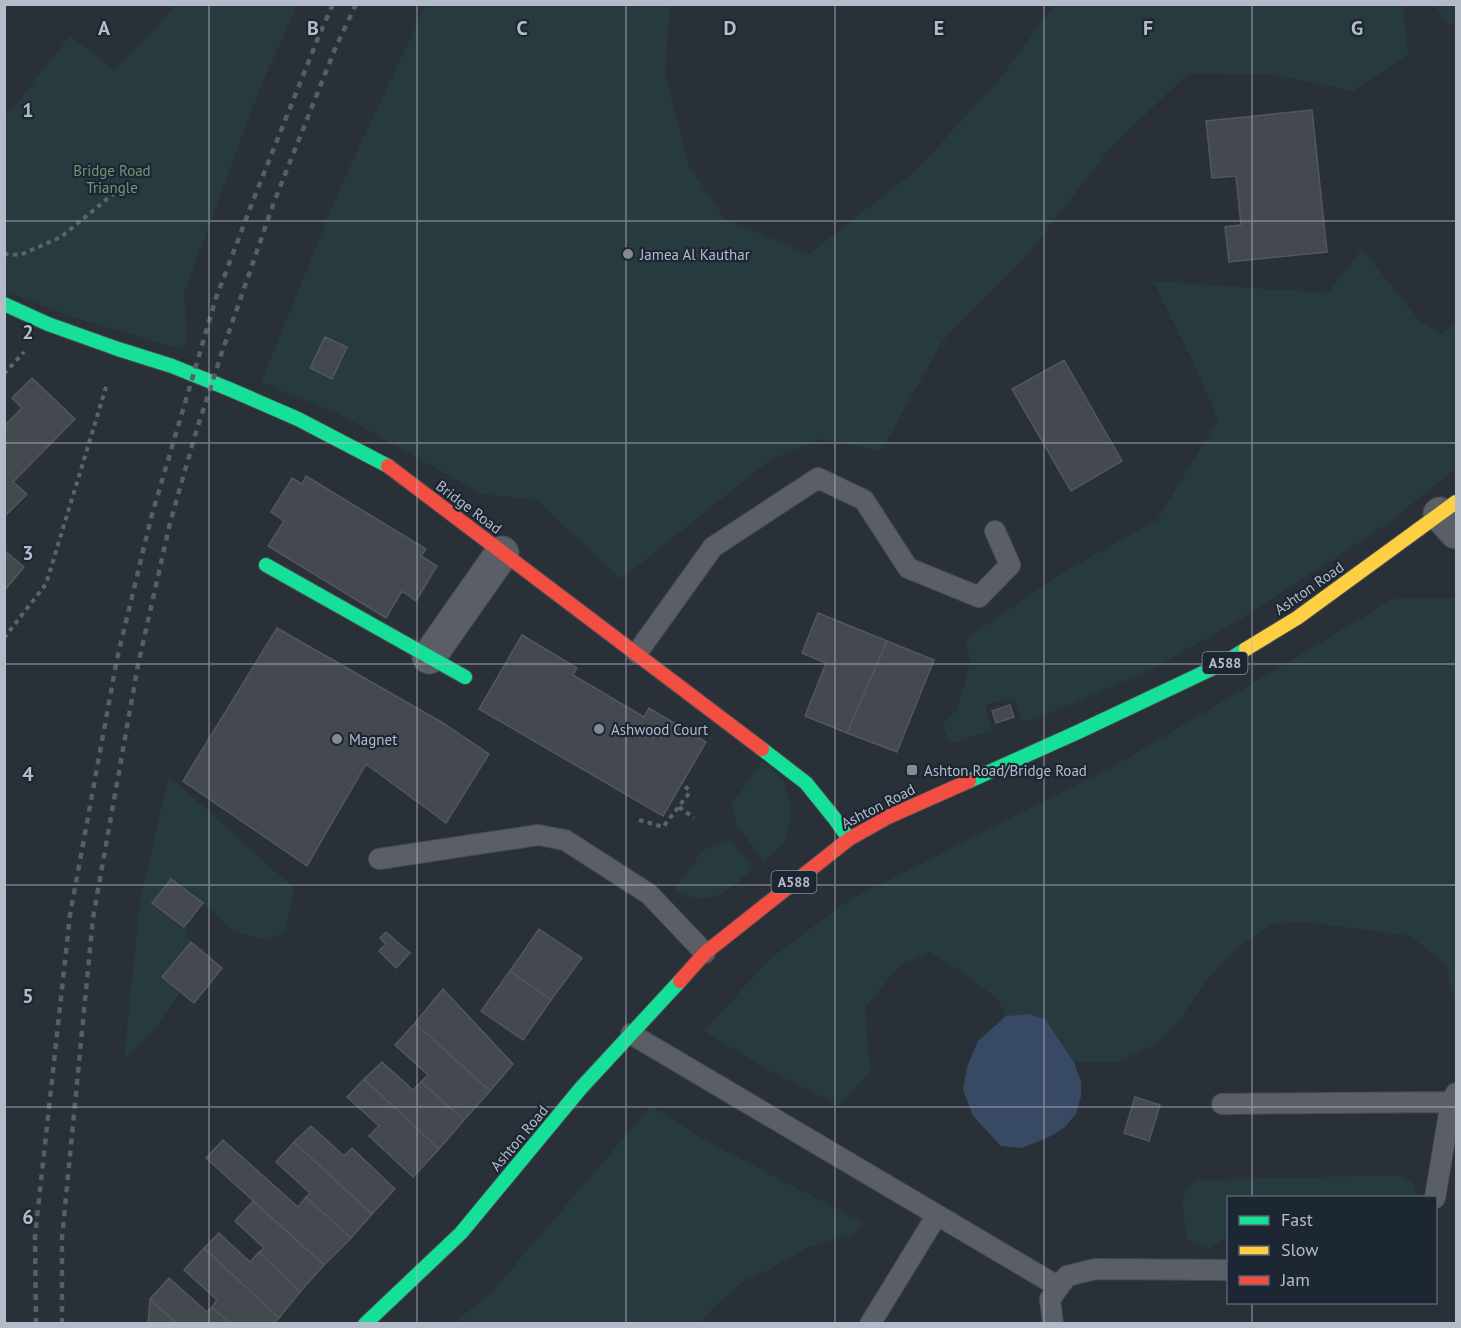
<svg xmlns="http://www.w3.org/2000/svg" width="1461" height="1328" font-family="'PT Sans',sans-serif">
  <rect width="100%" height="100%" fill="#2a3038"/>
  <path fill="#273a3e" d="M1400,4L1403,7L1408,55L1353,91L1275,75L1188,73L1108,151L1028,254L942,342L881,451L821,439L770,460L621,579L536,500L482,494L339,414L261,382L340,188L426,5H670L665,74L689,166L725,219L809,254L915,171L999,80L1054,5Z
    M175,5H297L259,91L184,293L187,337L183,350L73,317L5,291L4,119L70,36L115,70L153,32Z
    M1434,5H1456V21L1450,26Z
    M1362,249L1419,320L1441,334L1456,322V468L1390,522L1239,620L1152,669L1074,703L1022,723L1014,697L985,705L993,731L951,743L942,725L957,709L966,680L970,661L966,639L1062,573L1157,520L1218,420L1191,357L1153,281L1328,293Z
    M1456,598V1004L1445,964L1410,936L1307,922L1272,924L1237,948L1210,976L1181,1018L1153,1046L1117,1062H1074L1045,1019L1029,1014L1006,1016L997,999L961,971L929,952L900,965L865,1008L870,1072L839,1105L777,1075L704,1031L770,959L846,902L1123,761L1370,613L1390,599Z
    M762,761L783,779L791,805L789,828L784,844L764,861L738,827L731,805Z
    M169,776L294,888L286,930L268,941L233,931L203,903L171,879L152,903L184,927L191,942L162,977L180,992L159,1024L124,1059L140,900Z
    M731,840L753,867C738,883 722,900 697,898C690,898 681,894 674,891L703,850Z
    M651,1106L708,1142L864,1223L853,1234L809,1247L770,1269L742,1282L709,1312L702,1323H454L492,1292Z
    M1398,1175L1414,1184L1418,1197L1228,1198V1236L1209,1249L1187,1240L1182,1200L1188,1186L1199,1180Z"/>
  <path fill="#384963" d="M1029,1014L1045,1019L1074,1062L1081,1082V1096L1076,1114L1064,1128L1047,1138L1022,1148L1001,1146L973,1116L963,1090L967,1067L978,1041L1006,1016Z"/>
  <path fill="#444950" stroke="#52575f" stroke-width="1.5" d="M1312,110L1327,252L1229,262L1225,227L1241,225L1236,176L1212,178L1206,121Z
    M325,337L347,347L332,379L310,368Z
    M1064,360L1122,461L1071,491L1012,389Z
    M32,378L75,419L13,482L27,494L4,517V426L22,408L12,398Z
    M306,476L426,549L421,556L437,566L416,601L402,591L386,618L268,546L284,521L271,512L292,478L302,484Z
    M4,550L24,567L4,591Z
    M818,613L887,641L847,733L805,716L826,663L802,653Z
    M277,628L443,723L489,754L446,823L366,764L307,866L183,781Z
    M522,635L577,668L573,675L644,717L649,708L706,742L663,816L479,709Z
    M887,641L934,660L897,752L847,733Z
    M1010,705L1014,717L996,723L992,711Z
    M171,879L203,903L184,927L152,903Z
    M539,929L582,958L551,1000L510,971Z
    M386,932L410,953L396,968L379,951L386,944L380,938Z
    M191,942L222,968L194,1003L162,977Z
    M510,971L551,1000L523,1040L481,1011Z
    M443,989L513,1064L490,1091L415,1023Z
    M415,1023L490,1091L464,1120L421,1082L428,1075L395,1045Z
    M382,1062L413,1090L421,1082L464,1120L439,1149L364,1079Z
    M364,1079L439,1149L413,1177L369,1136L379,1126L347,1097Z
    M1135,1097L1160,1105L1149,1141L1124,1133Z
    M311,1126L344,1156L352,1148L395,1189L372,1214L294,1142Z
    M223,1140L298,1207L306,1197L351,1238L324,1265L206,1158Z
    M294,1142L372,1214L351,1238L306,1197L310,1193L276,1162Z
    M253,1201L324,1265L300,1292L259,1252L264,1248L235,1221Z
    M219,1233L250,1262L259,1252L300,1292L279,1318L204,1248Z
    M204,1248L279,1318L273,1324H230L212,1307L217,1300L184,1270Z
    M169,1278L207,1312L212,1307L230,1324H177L150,1299Z
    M150,1299L177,1324H148Z"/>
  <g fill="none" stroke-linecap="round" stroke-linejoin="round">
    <defs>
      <path id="lane" d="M637,653L713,547L818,478L864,500L908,568L979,597L1010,565L995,531
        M379,859L538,835L565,840L649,894L705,953
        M631,1034L1059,1287
        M1222,1104L1451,1102
        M1435,1198L1451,1102L1456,1093
        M870,1324L937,1215
        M1053,1324L1050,1299L1067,1276L1095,1269L1228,1270"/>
      <path id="street" d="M1440,514L1456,532
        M429,657L502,553"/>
      <path id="fast" d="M4,304L48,324L118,349L172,366L229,389L298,419L388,466
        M266,565L465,677
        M762,749L806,783L835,819L849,839
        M969,781L1078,732L1224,663L1246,649
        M365,1324L461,1233L581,1088L680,981"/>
      <path id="slow" d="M1246,649L1297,618L1456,502"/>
      <path id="jam" d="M388,466C512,561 638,654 762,749
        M680,981L705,953L849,839L888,817L969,781"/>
    </defs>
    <use href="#lane" stroke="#484c53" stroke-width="22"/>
    <use href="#street" stroke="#484c53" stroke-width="35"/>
    <use href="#fast" stroke="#484c53" stroke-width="16"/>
    <use href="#slow" stroke="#484c53" stroke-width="16"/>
    <use href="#jam" stroke="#484c53" stroke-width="16"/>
    <path stroke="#5d636a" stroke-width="4" stroke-dasharray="4.5 4.5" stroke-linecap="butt" d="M4,254L20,255L61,237L118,190
      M4,374L24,352
      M4,638L46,584L107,384
      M679,807L694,818
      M639,820L663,827L690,792L682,782"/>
    <use href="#lane" stroke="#5a5e66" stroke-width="20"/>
    <use href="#street" stroke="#5a5e66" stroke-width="33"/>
    <use href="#fast" stroke="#16e098" stroke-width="14"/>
    <use href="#slow" stroke="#ffcf43" stroke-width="14"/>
    <use href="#jam" stroke="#f24e42" stroke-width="14"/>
    <path stroke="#595d64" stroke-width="4.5" stroke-dasharray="6 6" stroke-linecap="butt" d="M36,1324L35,1236L70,915L117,659L151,518L216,298L256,193L318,38L333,4
      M62,1324V1238L93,918L138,665L170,523L196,432L223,349L274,202L335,49L356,4"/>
  </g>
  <path fill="none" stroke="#b4bcc9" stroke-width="1.5" stroke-opacity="0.55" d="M209,4V1324M417,4V1324M626,4V1324M835,4V1324M1044,4V1324M1252,4V1198M4,221H1456M4,443H1456M4,664H1456M4,885H1456M4,1107H1456M1252,1302V1324"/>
  <g fill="#848b96" stroke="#1d2633" stroke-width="2">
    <circle cx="628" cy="254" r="6"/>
    <circle cx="599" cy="729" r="6"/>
    <circle cx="337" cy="739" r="6"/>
    <rect x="906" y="764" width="12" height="12" rx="3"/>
  </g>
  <g text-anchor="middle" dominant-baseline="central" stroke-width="4.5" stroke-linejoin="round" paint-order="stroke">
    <g fill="#1d2633" stroke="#878f9c" stroke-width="1.5">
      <rect x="1202.5" y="652" width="45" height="22" rx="4.5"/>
      <rect x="771.5" y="871" width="45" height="22" rx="4.5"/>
    </g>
    <g font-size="14" font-weight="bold" fill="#b4bcc9">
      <text x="1225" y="663">A588</text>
      <text x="794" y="882">A588</text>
    </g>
    <g font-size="15" fill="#6b9a76" stroke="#1d2633">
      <text x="112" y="170">Bridge Road<tspan x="112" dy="17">Triangle</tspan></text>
    </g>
    <g font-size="15" fill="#b4bcc9" stroke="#1d2633" text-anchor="start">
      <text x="640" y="254">Jamea Al Kauthar</text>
      <text x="611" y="729">Ashwood Court</text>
      <text x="349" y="739">Magnet</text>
      <text x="924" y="770">Ashton Road/Bridge Road</text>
    </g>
    <g font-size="15" fill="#b4bcc9" stroke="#1d2633">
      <text transform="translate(469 507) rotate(37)">Bridge Road</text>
      <text transform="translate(1309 588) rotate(-35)">Ashton Road</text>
      <text transform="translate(878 806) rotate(-27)">Ashton Road</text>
      <text transform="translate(519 1138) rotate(-50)">Ashton Road</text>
    </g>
  </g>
  <g font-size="20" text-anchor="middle" font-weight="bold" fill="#b4bcc9" stroke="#1d2633" stroke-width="4.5" stroke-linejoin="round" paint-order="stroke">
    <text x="104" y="35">A</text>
    <text x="313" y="35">B</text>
    <text x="522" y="35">C</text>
    <text x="730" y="35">D</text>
    <text x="939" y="35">E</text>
    <text x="1148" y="35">F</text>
    <text x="1357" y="35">G</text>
    <text x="28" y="117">1</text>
    <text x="28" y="339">2</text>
    <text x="28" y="560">3</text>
    <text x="28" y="781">4</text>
    <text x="28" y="1003">5</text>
    <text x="28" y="1224">6</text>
  </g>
  <rect width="1461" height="1328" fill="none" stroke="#b4bcc9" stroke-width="12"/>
  <rect x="1227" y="1196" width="210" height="108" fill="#1d2633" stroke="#59626f" stroke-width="1.5"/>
  <rect x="1239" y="1216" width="30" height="9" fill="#16e098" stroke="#59626f" stroke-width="1.5"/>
  <text x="1281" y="1226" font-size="18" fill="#b4bcc9">Fast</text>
  <rect x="1239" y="1246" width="30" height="9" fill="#ffcf43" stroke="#59626f" stroke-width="1.5"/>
  <text x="1281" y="1256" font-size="18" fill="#b4bcc9">Slow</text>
  <rect x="1239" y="1276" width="30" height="9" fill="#f24e42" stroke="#59626f" stroke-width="1.5"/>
  <text x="1281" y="1286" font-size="18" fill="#b4bcc9">Jam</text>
</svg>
